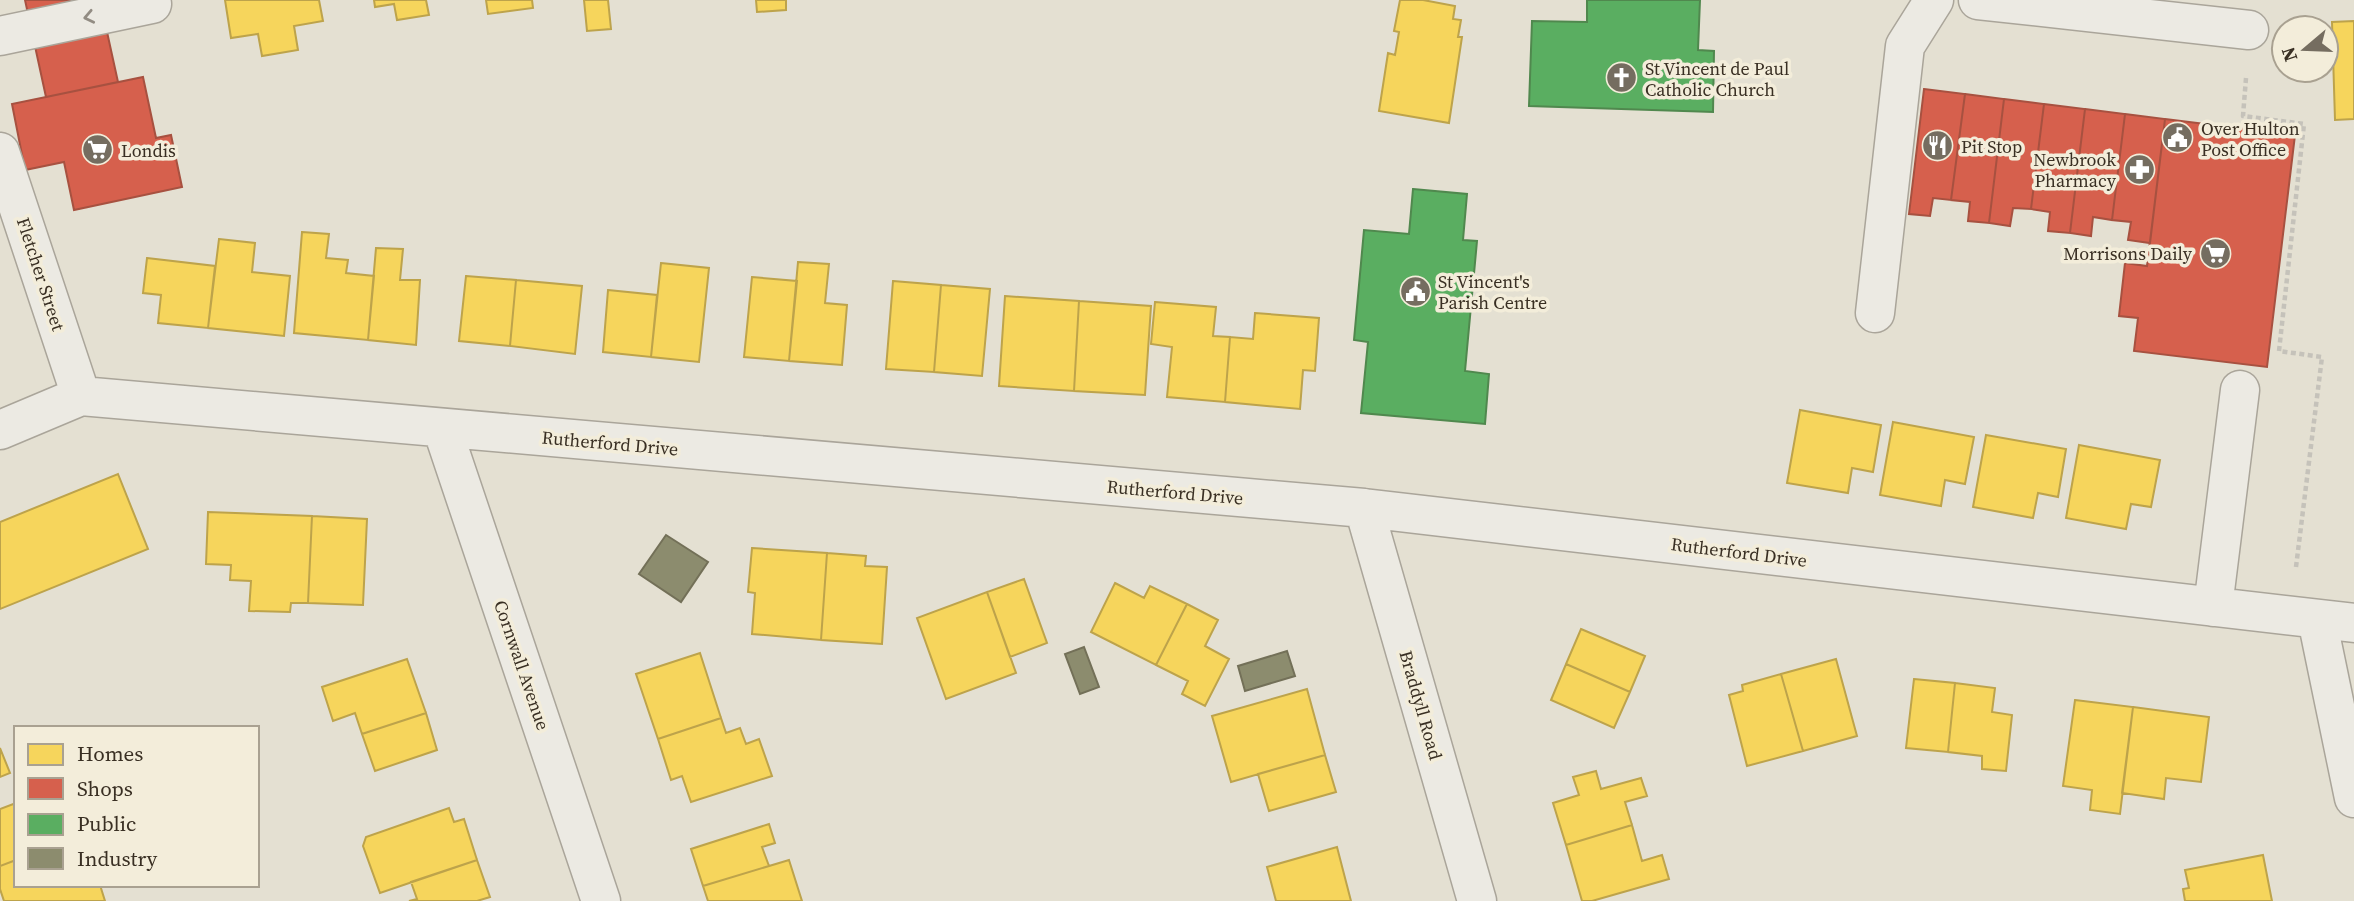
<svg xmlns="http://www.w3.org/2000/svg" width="2354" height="901" font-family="'Source Serif 4',serif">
  <rect width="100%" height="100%" fill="#e4e0d2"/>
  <path fill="#f6d55c" stroke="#bda34b" stroke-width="2" d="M225,0H319L323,21L294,26L298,50L262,56L258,34L231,38Z
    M374,0H426L429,15L397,20L394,4L375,7Z
    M486,0H532L533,8L488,14Z
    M584,0H608L611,29L587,31Z
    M756,0H786V10L757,12Z
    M1400,0H1423L1455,6L1453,19L1461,20L1458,37H1462L1449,123L1379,111L1388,53L1395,55L1399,32L1394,31Z
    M2354,21V119L2335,120L2332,22Z
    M302,232L329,234L326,258L348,260L346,273L374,276L368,340L294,333Z
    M219,239L255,243L252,272L290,276L284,336L208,328Z
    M376,248L403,249L400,280H420L416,345L368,340Z
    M147,258L215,266L208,328L158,323L161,295L143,293Z
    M798,262L829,264L825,303L847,305L842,365L789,361Z
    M661,263L709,268L699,362L651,357Z
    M466,276L516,280L510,346L459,341Z
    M752,277L797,281L789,361L744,357Z
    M516,280L582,286L575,354L510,346Z
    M893,281L941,285L934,372L886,369Z
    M941,285L990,289L982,376L934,372Z
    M608,290L657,295L651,357L603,352Z
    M1005,296L1079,301L1074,391L999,386Z
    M1079,301L1151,306L1145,395L1074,391Z
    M1155,302L1216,307L1213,336L1230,337L1225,402L1167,397L1172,347L1151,344Z
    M1255,313L1319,318L1315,371L1303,370L1300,409L1225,402L1230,337L1253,339Z
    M1800,410L1881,425L1873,472L1852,468L1848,493L1787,483Z
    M1893,422L1974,437L1965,484L1945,480L1941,506L1880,495Z
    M1986,435L2066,449L2058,497L2038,493L2033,518L1973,507Z
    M2079,445L2160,460L2151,507L2131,504L2126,529L2066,518Z
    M118,474L148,549L0,609V522Z
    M208,512L312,516L308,603H291L290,612L249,611L251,581L230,580L231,565L206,564Z
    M312,516L367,519L363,605L308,603Z
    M752,548L827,553L821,640L752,634L755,593L748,592Z
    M827,553L866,556L865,566L887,567L882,644L821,640Z
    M1024,579L1047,643L1010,657L987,592Z
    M1115,583L1144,598L1150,586L1187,604L1156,665L1091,632Z
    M987,592L1016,673L946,699L917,618Z
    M1187,604L1218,620L1205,646L1229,659L1205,706L1182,694L1188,681L1156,665Z
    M1581,629L1645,656L1630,692L1566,664Z
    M700,653L721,718L658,739L636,674Z
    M407,659L426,713L362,734L355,713L333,721L322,687Z
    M1836,659L1857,736L1803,751L1781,674Z
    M1566,664L1630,692L1614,728L1551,700Z
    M1781,674L1803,751L1747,766L1729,695L1743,691L1742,685Z
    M1914,679L1955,683L1948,752L1906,748Z
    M1955,683L1995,688L1992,712L2012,715L2006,771L1982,769V756L1948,752Z
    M1307,689L1325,755L1231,782L1212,716Z
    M2075,700L2133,707L2120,814L2090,810L2092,790L2063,786Z
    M2133,707L2209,717L2201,782L2166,778L2164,799L2122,793Z
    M426,713L437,750L375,771L362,734Z
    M721,718L726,733L740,728L746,744L759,739L772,776L691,802L682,776L671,780L658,739Z
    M0,748L10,773L0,777Z
    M1325,755L1336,792L1269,811L1258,774Z
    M1596,771L1601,789L1641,778L1647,796L1625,802L1632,825L1566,845L1553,803L1579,795L1573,777Z
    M16,803V860L0,866V809Z
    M449,808L454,822L464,819L477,860L380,893L363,846L366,837Z
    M769,824L775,843L762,847L769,866L703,886L691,849Z
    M1632,825L1642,861L1662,855L1669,879L1592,901H1582L1566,845Z
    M1337,847L1351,901H1276L1267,867Z
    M2263,855L2272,901H2185L2183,889L2189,888L2185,870Z
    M16,860V885H100L105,901H4L0,889V866Z
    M477,860L490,897L477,901H409L417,899L411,882Z
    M789,860L802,901H708L703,886Z"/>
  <path fill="#d6604d" stroke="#a75140" stroke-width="2" d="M25,0H100L118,82L46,97Z
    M143,77L156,138L171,135L182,187L74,210L64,162L25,170L12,104Z
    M1924,89L1965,94L1951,200L1933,198L1930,216L1909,214Z
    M1965,94L2004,99L1989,223L1968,221L1970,202L1951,200Z
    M2004,99L2044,104L2031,209L2013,208L2010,226L1989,223Z
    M2044,104L2085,109L2070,233L2048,231L2050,212L2031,209Z
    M2085,109L2125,114L2112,220L2093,217L2091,236L2070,233Z
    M2125,114L2165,119L2150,243L2128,240L2131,222L2112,220Z
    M2165,119L2295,135L2267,367L2134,351L2138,318L2119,316L2125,263L2147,266Z"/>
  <path fill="#5aae61" stroke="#50884e" stroke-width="2" d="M1587,0H1700L1698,50L1714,51L1713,112L1529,106L1532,21L1587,22Z
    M1413,189L1467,194L1463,240L1477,241L1465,371L1489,374L1485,424L1361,413L1368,342L1354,340L1364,230L1409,234Z"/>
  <path fill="#8c8c6e" stroke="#737058" stroke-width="2" d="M666,535L708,562L681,602L639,574Z
    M1084,647L1099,687L1080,694L1065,654Z
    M1287,651L1295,676L1245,691L1238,666Z"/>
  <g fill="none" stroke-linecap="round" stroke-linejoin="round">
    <defs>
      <path id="minor" d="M1978,0L2249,30
        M0,36L152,4L151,0
        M0,152L81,396
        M1875,313L1905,46L1934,0
        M442,428L601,901
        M0,430L81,396L1364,508L2354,623
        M1364,508L1477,901
        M2213,607L2240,390
        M2317,619L2354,798"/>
    </defs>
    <use href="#minor" stroke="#aaa59a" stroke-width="41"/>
    <path stroke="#c5c2ba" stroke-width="4.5" stroke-dasharray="5 3.5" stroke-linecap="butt" d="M2246,78L2243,116L2304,124L2279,351L2322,357L2296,567"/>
    <use href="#minor" stroke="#eceae3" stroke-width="38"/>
  </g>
  <defs><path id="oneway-chevron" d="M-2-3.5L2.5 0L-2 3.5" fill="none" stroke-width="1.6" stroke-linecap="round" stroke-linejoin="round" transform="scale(1.75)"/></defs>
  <use stroke="#928c83" href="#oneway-chevron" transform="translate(89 17) rotate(168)"/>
  <defs>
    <symbol id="church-disc" viewBox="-11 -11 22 22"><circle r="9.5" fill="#756d60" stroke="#f3edda"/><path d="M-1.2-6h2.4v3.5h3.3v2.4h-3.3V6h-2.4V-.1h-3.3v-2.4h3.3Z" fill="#fff"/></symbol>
    <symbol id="civic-disc" viewBox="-11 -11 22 22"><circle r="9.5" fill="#756d60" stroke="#f3edda"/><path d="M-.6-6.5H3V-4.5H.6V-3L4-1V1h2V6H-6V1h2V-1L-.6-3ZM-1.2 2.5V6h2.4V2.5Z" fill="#fff"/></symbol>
    <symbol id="restaurant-disc" viewBox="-11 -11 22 22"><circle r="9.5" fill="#756d60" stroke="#f3edda"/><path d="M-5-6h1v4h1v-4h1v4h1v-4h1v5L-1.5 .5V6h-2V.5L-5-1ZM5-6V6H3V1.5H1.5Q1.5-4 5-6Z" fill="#fff"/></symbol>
    <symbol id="supermarket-disc" viewBox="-11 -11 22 22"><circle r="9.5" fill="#756d60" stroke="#f3edda"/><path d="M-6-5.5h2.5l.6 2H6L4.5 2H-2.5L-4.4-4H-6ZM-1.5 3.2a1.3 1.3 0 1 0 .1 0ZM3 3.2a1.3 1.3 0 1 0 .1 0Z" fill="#fff"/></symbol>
    <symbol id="pharmacy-disc" viewBox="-11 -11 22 22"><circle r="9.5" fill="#756d60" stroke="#f3edda"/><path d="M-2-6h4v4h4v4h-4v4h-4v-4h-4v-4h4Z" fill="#fff"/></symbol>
  </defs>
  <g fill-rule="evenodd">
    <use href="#church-disc" x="1604" y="60" width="35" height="35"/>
    <use href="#civic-disc" x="2160" y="120" width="35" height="35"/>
    <use href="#restaurant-disc" x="1920" y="128" width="35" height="35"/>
    <use href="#supermarket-disc" x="80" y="132" width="35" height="35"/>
    <use href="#pharmacy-disc" x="2122" y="152" width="35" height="35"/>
    <use href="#supermarket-disc" x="2198" y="236" width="35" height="35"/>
    <use href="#civic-disc" x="1398" y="274" width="35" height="35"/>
  </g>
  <g text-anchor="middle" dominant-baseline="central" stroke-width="7" stroke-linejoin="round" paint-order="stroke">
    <g font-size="18" fill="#392f23" stroke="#f3edda" text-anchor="start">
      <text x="1645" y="68">St Vincent de Paul<tspan x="1645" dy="21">Catholic Church</tspan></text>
      <text x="2201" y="128">Over Hulton<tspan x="2201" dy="21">Post Office</tspan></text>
      <text x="1961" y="146">Pit Stop</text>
      <text x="121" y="150">Londis</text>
      <text x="2116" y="159" text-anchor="end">Newbrook<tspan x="2116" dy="21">Pharmacy</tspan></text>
      <text x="2192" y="253" text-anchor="end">Morrisons Daily</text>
      <text x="1438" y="281">St Vincent's<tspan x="1438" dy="21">Parish Centre</tspan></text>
    </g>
    <g font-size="18" fill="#392f23" stroke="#f3edda">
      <text transform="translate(41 274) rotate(72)">Fletcher Street</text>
      <text transform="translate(610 443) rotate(5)">Rutherford Drive</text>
      <text transform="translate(1175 492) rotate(5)">Rutherford Drive</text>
      <text transform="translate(1739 552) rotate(7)">Rutherford Drive</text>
      <text transform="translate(522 665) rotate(71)">Cornwall Avenue</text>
      <text transform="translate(1421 705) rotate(74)">Braddyll Road</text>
    </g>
  </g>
  <rect x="14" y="726" width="245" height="161" fill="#f3edda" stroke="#a9a191" stroke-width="2"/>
  <rect x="28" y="744" width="35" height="21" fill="#f6d55c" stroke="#a9a191" stroke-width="2"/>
  <text x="77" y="761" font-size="21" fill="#392f23">Homes</text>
  <rect x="28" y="778" width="35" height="21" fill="#d6604d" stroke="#a9a191" stroke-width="2"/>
  <text x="77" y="796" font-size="21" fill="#392f23">Shops</text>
  <rect x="28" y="814" width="35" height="21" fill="#5aae61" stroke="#a9a191" stroke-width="2"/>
  <text x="77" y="831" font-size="21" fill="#392f23">Public</text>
  <rect x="28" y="848" width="35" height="21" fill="#8c8c6e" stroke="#a9a191" stroke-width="2"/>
  <text x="77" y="866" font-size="21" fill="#392f23">Industry</text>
  <g transform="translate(2305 49) rotate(251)"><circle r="33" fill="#f3edda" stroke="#a9a191" stroke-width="2"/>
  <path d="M0-5L12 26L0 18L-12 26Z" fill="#756d60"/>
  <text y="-10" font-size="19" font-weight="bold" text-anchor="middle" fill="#392f23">N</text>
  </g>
</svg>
